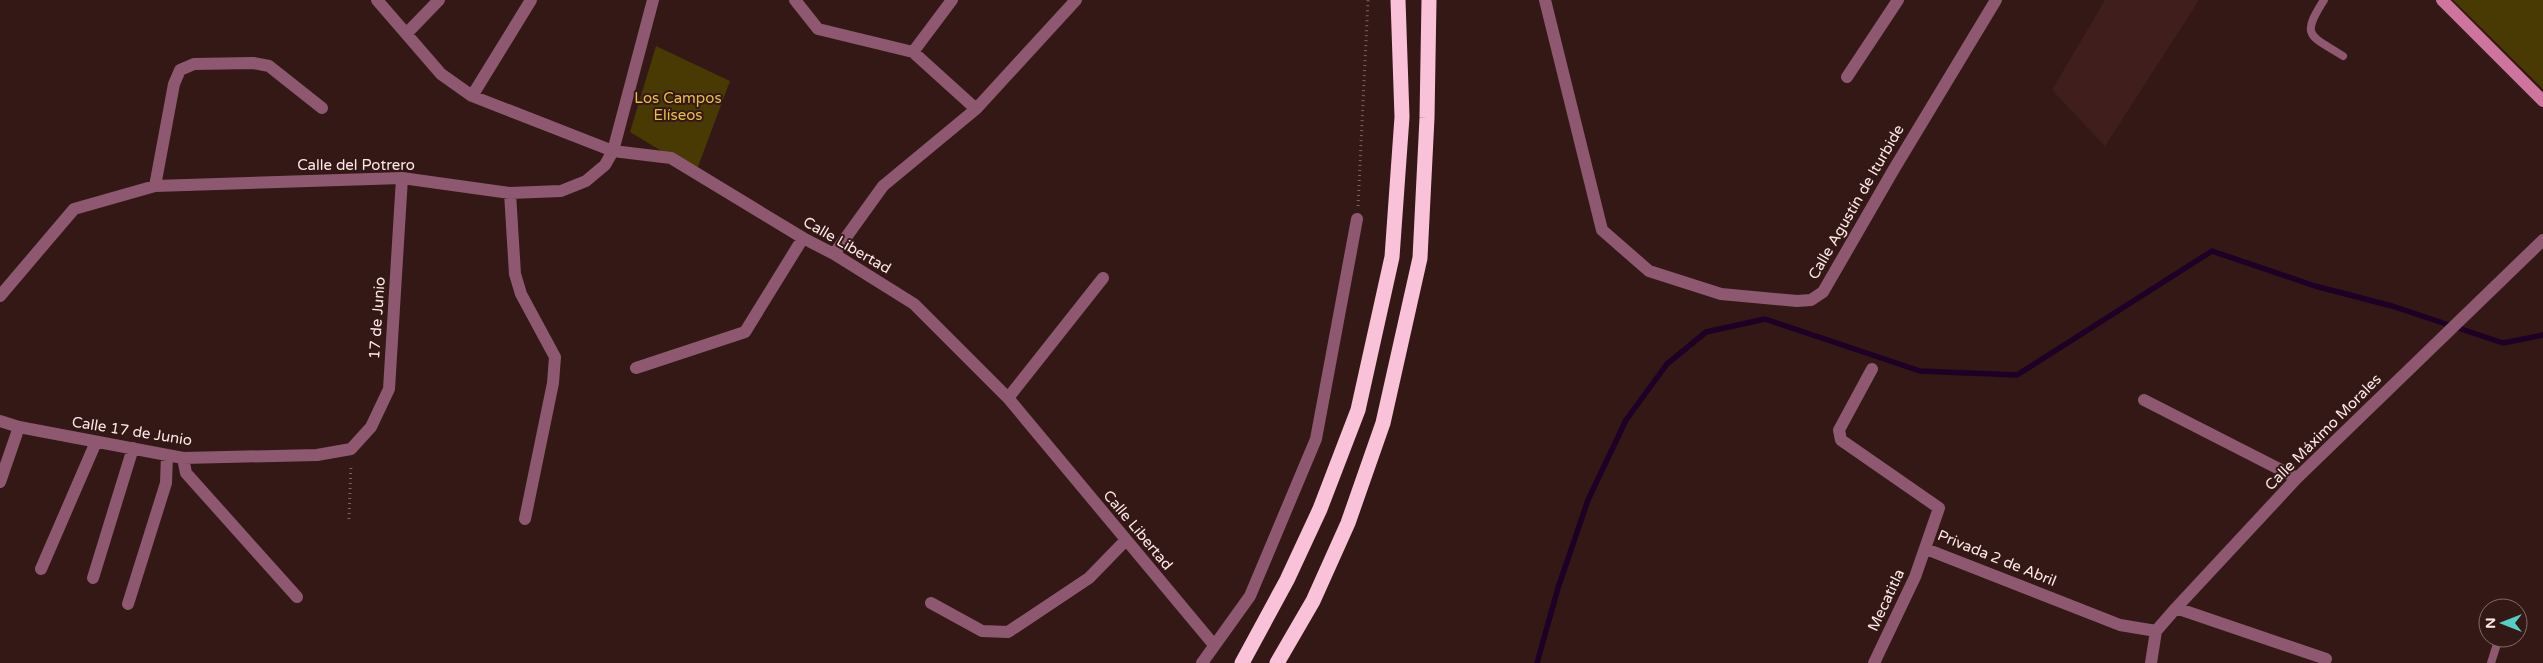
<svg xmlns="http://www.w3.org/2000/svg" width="2543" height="663" font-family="'Varela Round',sans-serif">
  <rect width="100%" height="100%" fill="#331816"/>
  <path fill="#401e1c" d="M2105,0H2199L2105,146L2052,90Z"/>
  <path fill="#493903" d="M2453,0H2543V89Z
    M656,46L730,81L696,172L630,132Z"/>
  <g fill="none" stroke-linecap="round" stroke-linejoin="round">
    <path stroke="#1e0026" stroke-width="5.5" d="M1537,663L1558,588L1588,500L1626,420L1667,364L1706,332L1765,319L1920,371L2017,375L2212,251L2315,286L2392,306L2503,343L2543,335"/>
    <path stroke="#7c6462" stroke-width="3" stroke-dasharray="1 4" stroke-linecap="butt" d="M1358,206L1368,0
      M349,519L351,464"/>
    <path stroke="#8e5870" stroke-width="8" d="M2324,0C2300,37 2310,35 2343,56
      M2491,663L2497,644"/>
    <path stroke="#8e5870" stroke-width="12" d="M377,0L441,74L472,96L613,151L671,158L803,238L834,254L914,304L1008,398L1214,645
      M795,0L818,29L913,52L976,109
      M1545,0L1602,230L1649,271L1721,294L1797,301L1811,300L1823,292L1894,169L1996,0
      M406,34L439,0
      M913,52L952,0
      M1847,77L1898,0
      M472,96L531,0
      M155,186L174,84L180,70L194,64L253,63L269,66L322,108
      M510,193L515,274L521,294L555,357L553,383L525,519
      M834,254L883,186L976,109L1076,0
      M0,296L74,209L155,186L402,178L510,193L561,191L586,181L605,165L613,151L653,0
      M636,368L745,332L803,238
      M1872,369L1839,430L1841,440L1939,508L1915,577L1874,663
      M1008,398L1103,278
      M2144,400L2297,478
      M0,421L19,427L183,458L317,455L351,449L371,427L389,389L402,178
      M183,458L186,473L297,597
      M0,482L19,427
      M1926,549L2120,625L2156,631
      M41,569L96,442
      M93,578L133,448
      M931,603L982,631L1008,632L1089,578L1125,541
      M128,604L166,483L167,455
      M2176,608L2326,659
      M1202,663L1250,596L1316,439L1357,219
      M2151,663L2156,631L2176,608L2297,478L2543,240"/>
    <path stroke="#cd759d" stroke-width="12" d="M2442,0L2543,101"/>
    <path stroke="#fac2d9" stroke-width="15" d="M1242,663L1287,580L1320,509L1358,410L1392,257L1402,117L1398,0
      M1277,663L1313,601L1348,523L1383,423L1420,258L1427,118L1429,0"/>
  </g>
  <g text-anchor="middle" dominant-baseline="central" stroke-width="4" stroke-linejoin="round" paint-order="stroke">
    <g font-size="15" fill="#e8bf41" stroke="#331816">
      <text x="678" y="98">Los Campos<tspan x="678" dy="17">Elíseos</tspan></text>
    </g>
    <g font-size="15" fill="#fce8e6" stroke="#331816">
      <text x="356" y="165">Calle del Potrero</text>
      <text transform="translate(1856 202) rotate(-60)">Calle Agustín de Iturbide</text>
      <text transform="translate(847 245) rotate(30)">Calle Libertad</text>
      <text transform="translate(377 318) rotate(-86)">17 de Junio</text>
      <text transform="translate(132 431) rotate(9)">Calle 17 de Junio</text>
      <text transform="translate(2323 432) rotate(-45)">Calle Máximo Morales</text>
      <text transform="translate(1138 530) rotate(50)">Calle Libertad</text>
      <text transform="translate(1997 558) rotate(22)">Privada 2 de Abril</text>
      <text transform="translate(1886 600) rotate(-65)">Mecatitla</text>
    </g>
  </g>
  <g transform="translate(2503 623) rotate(270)"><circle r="24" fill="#331816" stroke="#836b69"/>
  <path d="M0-4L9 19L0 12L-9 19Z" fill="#56cec4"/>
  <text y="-8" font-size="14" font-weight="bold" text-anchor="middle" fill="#fce8e6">N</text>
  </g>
</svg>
